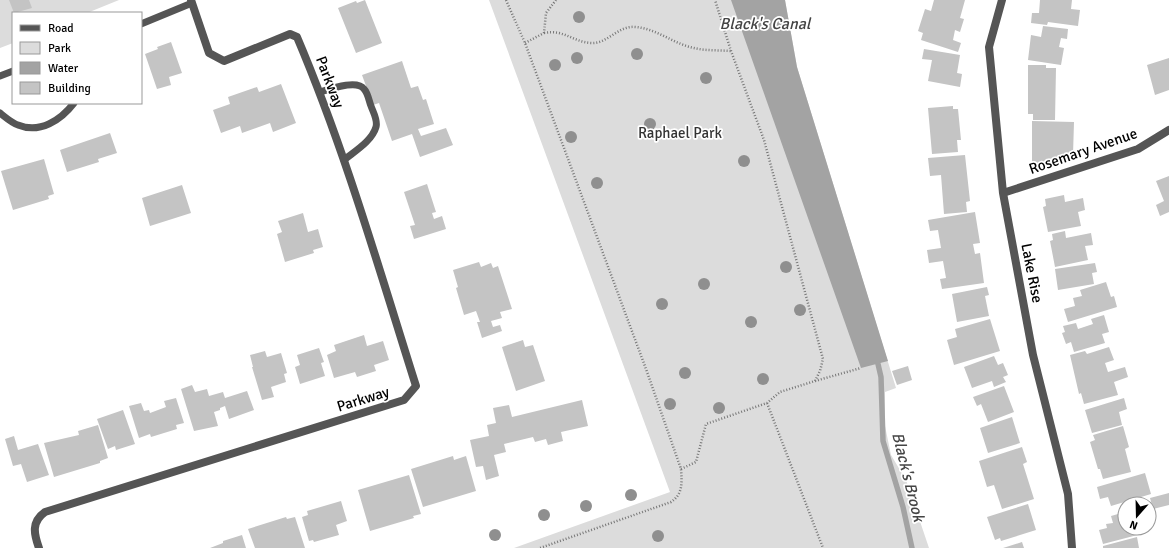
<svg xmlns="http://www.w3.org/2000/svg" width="1169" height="548" font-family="Signika,sans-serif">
  <rect width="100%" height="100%" fill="#fff"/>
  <path fill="#dcdcdc" d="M0,0H119L87,13H13V43L0,48Z
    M489,0H785L797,67L896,388L885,392V426L891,455L906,480L929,548H514L670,492Z"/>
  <path fill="#a3a3a3" d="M731,0H785L797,67L888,361L861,368Z"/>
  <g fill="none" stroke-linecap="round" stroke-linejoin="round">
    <path stroke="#a3a3a3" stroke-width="5.5" d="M878,364L881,377L883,441L903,507L912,548"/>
  </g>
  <path fill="#c4c4c4" d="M9,0H29L32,8L14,13Z
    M365,0L382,43L356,53L338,8L356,1L357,3Z
    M934,0H965L960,18L964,19L960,32L955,30L953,40L961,43L958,52L921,40L923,33L918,31L925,9L931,11Z
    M1040,0H1072L1071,9L1080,10L1078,26L1048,22L1047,25L1031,23L1032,13H1039Z
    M1043,26L1068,29L1067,39L1061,38L1059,47L1064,48L1061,65L1028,60L1031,35L1041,37Z
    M171,42L182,73L169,77L171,85L157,89L145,54L158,49L157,47Z
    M924,49L960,55L957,73L962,74L960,87L928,81L932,60L922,59Z
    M1169,58V90L1155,95L1147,65Z
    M402,61L411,88L418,86L423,100L426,99L434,124L418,129L421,136L446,128L453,145L420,157L412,134L392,141L379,103L373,105L362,75Z
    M1028,65H1046V68H1056L1055,120H1033V114H1028Z
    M281,84L296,123L273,132L270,123L242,133L240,126L221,133L213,110L230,104L228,97L257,87L259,92Z
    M953,106V109H958L961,140H957L958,152L932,154L928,108Z
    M1032,121L1074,122L1073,155H1066V159H1052V163H1032Z
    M110,133L117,153L98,159L99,162L67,172L60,150Z
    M965,155L970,201L966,202L967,212L944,214L941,175L930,176L928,158Z
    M44,159L54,194L48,196L49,199L13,210L1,171Z
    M1169,176V212L1160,216L1156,205L1164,201L1156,181Z
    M427,184L436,212L432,213L434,219L442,216L446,229L414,239L410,226L415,225L404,192Z
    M182,185L191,213L150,226L142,198Z
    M1064,195L1065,202L1083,198L1085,210L1078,212L1081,226L1048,232L1043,207L1046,206L1045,199Z
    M975,212L980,243L973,244L975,254L980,253L984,283L942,289L940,279L946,278L943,261L929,263L927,250L941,248L938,230L930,231L928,220Z
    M303,213L308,232L318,229L323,247L313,250L314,253L285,262L277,234L282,232L278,221Z
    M1065,231L1066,238L1091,233L1093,245L1085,246L1088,260L1055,267L1050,241L1053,240L1052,234Z
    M479,262L481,267L491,263L493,268L498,266L512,309L500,312L502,318L491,321L493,327L500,325L502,331L482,338L477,322H480L476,311L464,315L456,288L458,287L453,270Z
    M1095,263L1097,272L1092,273L1094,284L1058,290L1055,269Z
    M1106,282L1111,297L1114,296L1117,307L1068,322L1064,309L1075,306L1073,298L1082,296L1080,290Z
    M987,287L989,295L985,296L989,316L957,322L952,294Z
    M1104,315L1109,332L1102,334L1105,343L1074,352L1071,342L1066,344L1062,333L1065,332L1063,326L1076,323L1078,329L1093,324L1091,319Z
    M990,319L1000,351L954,365L947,340L957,337L955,329Z
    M364,335L367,346L383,341L389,360L374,365L376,371L357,377L355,372L334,378L327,355L336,351L334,345Z
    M523,340L525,347L533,345L545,381L516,391L502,347Z
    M1109,347L1114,360L1105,363L1108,372L1125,367L1128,377L1114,382L1118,395L1084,404L1081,393L1079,394L1070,355L1085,351L1087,354Z
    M319,348L324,362L321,363L325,376L300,384L295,367L300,365L297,355Z
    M265,351L267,357L281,353L287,373L284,374L286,382L271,387L274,397L262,400L252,367H253L250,355Z
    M994,356L998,365L1003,363L1008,375L1003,377L1006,382L994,387L992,381L972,388L964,367Z
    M908,366L912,380L897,385L892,371Z
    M192,385L195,392L207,389L209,396L223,392L225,398L247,391L254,410L229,419L225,406L220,408V410L214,412L218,426L194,431L181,389Z
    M1004,386L1014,412L988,422L981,404L977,406L973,397Z
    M176,398L184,423L176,425L177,429L151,437L150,434L139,438L129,406L141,403L144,411L149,410L150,413L166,407L164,401Z
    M1124,398L1127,409L1119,412L1122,425L1092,433L1085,410Z
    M582,400L588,426L561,432L563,441L548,445L546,439L535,442L533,437L504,444L506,452L494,455L499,476L486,480L483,466L476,467L470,440L489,436L487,425L496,423L493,408L509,405L512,417Z
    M123,410L135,444L116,450L115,446L108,449L97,419Z
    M1012,417L1020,443L988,453L980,428Z
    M98,425L108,458L100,461V463L54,477L44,443L79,435L78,431Z
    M1123,426L1129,447L1125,449L1131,472L1103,479L1100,469H1098L1090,442L1095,440L1093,435Z
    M14,436L18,450L38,444L49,475L27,482L21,464L13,466L5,439Z
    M1022,447L1027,462L1023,464L1034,499L1002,509L994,485L987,487L979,461Z
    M453,456L454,460L466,456L476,491L423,507L411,469Z
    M1145,473L1151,494L1111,506L1108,497L1100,499L1097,487Z
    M409,475L421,514L413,516L414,518L370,531L358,490Z
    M1169,493V505L1153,509L1150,498Z
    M341,501L347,521L336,525L339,535L314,542L313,540L309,541L302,517L308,515L307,511Z
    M1028,504L1036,530L1001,541L1000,538L995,540L987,517Z
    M1125,512V528H1143L1145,533L1103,544L1099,530L1107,528L1106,524L1113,523L1111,516Z
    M286,517L287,519L295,517L305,548H255L248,529Z
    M242,535L246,548H210L223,543V541Z
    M1137,537L1139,548H1103V546Z
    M1022,542L1024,548H1003Z"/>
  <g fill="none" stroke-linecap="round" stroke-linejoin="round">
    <path stroke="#777" stroke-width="2.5" stroke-dasharray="1 2" stroke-linecap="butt" d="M506,0L525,43L646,369L681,469C682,483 683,494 671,502L540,548
      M544,33C564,29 573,42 591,43C608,44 618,25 636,27C657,29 674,44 694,48C706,51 719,50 731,51
      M525,43L544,33L546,13L556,0
      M815,381L861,368
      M767,403L823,548
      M681,469L696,462L706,424L767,403L780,392L815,381L820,371L823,359L764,140L731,51L715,0"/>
    <path stroke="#555" stroke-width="7" d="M141,24L192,3
      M0,76L13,71
      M320,92C330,89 357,79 364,89C368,93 369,101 371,106C373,112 378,120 376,127C372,141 355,151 344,160
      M0,113C5,117 12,123 18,125C40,134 61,120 74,103"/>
    <path stroke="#555" stroke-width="8" d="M1002,0L989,47L1003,193L1033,355L1068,494L1072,548
      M1003,193L1138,149L1169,130
      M39,548C34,534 31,522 45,512L404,400L416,386C379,269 345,150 297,37L290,34L224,61L209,53L191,0"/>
  </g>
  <g fill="#8f8f8f">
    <circle cx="579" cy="17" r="6"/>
    <circle cx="637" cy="54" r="6"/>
    <circle cx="577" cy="58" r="6"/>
    <circle cx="555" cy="65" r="6"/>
    <circle cx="706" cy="78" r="6"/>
    <circle cx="650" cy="124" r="6"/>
    <circle cx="571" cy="137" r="6"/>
    <circle cx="744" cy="161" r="6"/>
    <circle cx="597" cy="183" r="6"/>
    <circle cx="786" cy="267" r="6"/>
    <circle cx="704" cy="284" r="6"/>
    <circle cx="662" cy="304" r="6"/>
    <circle cx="800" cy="310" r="6"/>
    <circle cx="751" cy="322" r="6"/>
    <circle cx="685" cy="373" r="6"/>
    <circle cx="763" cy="379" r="6"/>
    <circle cx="670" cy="404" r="6"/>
    <circle cx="719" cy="408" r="6"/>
    <circle cx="631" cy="495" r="6"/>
    <circle cx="586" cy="506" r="6"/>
    <circle cx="544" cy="515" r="6"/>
    <circle cx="495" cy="535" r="6"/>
    <circle cx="658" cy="536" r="6"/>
  </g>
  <g text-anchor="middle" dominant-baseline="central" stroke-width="3.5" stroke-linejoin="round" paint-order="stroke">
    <g font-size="15" fill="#000" stroke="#fff">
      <text transform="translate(330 82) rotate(69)">Parkway</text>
      <text transform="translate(1083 151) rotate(-19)">Rosemary Avenue</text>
      <text transform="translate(1032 273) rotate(79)">Lake Rise</text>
      <text transform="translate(363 399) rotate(-17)">Parkway</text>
    </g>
    <g font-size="15" fill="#333" stroke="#fff">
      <text x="680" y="133">Raphael Park</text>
    </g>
    <g font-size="16" font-style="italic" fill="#444" stroke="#fff">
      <text x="765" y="24">Black's Canal</text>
      <text transform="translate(908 477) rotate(76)">Black's Brook</text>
    </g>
  </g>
  <rect x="12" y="12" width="130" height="92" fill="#ffffff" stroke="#999999"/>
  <rect x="20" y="25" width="20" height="6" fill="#555555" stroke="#999999"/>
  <text x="48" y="32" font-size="12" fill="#000000">Road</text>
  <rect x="20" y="42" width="20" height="12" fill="#dcdcdc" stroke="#999999"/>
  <text x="48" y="52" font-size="12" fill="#000000">Park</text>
  <rect x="20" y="62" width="20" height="12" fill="#a3a3a3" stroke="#999999"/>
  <text x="48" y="72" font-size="12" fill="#000000">Water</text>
  <rect x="20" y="82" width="20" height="12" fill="#c4c4c4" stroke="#999999"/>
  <text x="48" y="92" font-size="12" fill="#000000">Building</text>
  <g transform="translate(1137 516) rotate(200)"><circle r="19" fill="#ffffff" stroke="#999999"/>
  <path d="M0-3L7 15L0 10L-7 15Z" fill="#000000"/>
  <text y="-6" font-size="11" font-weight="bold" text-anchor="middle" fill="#000000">N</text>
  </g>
</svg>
